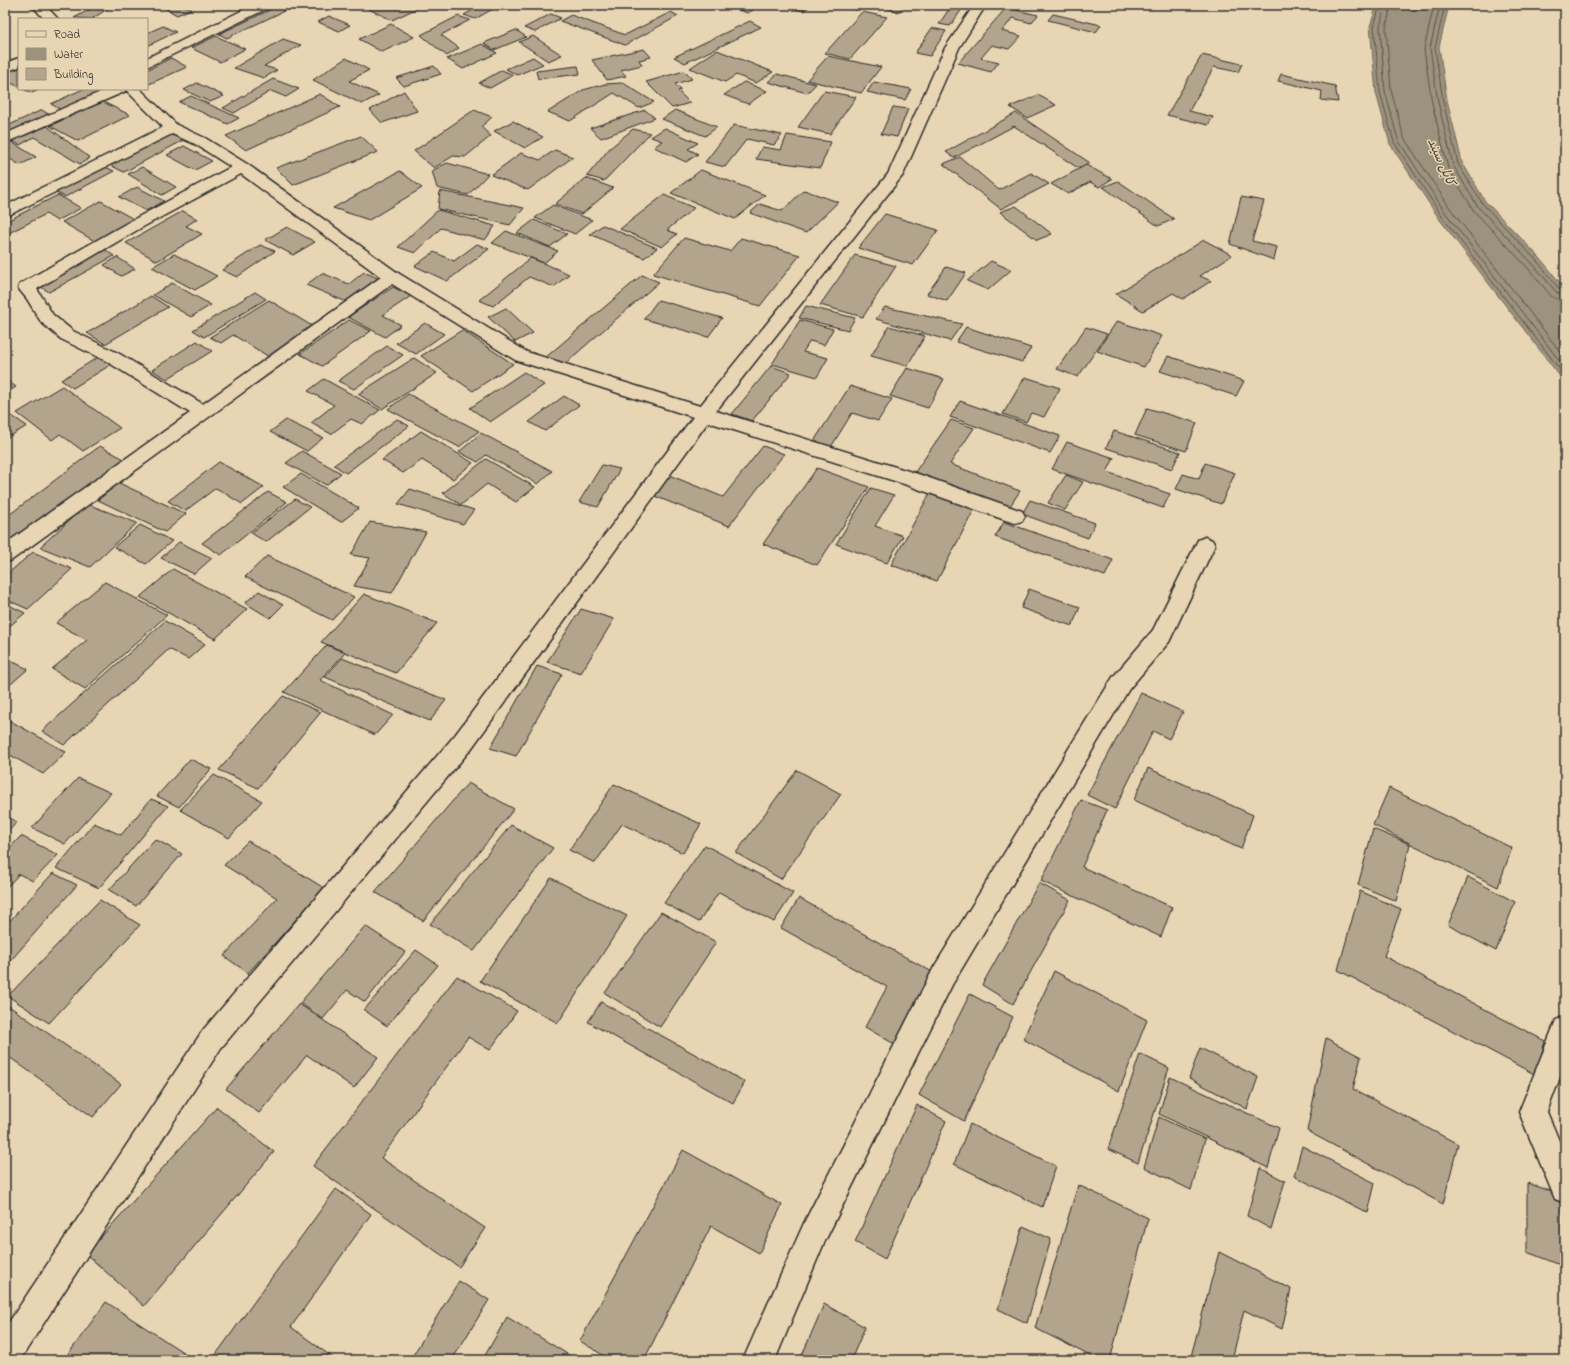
<svg xmlns="http://www.w3.org/2000/svg" width="1570" height="1365" font-family="'Indie Flower','Playpen Sans Arabic',sans-serif">
  <rect width="100%" height="100%" fill="#e8d5b3"/>
  <filter id="ink" filterUnits="userSpaceOnUse"><feTurbulence type="fractalNoise" baseFrequency=".025" numOctaves="2"/><feDisplacementMap in="SourceGraphic" scale="8" xChannelSelector="R" yChannelSelector="G"/><feConvolveMatrix kernelMatrix="1 2 1 2 8 2 1 2 1" color-interpolation-filters="sRGB"/></filter>
  <g filter="url(#ink)">
    <path fill="#9d927d" stroke="#6f695c" d="M1377,5H1449L1439,47L1447,100L1462,162L1485,201L1540,258L1565,289V383L1440,220L1390,144L1376,93L1370,26Z"/>
    <g fill="none" stroke-linecap="round" stroke-linejoin="round">
      <path stroke="#59544c" stroke-width="1" d="M1380,5L1374,27L1380,92L1394,142L1443,218L1565,376
        M1385,5L1380,27L1385,91L1398,140L1447,215L1565,368
        M1391,5L1386,28L1391,90L1404,138L1452,211L1565,358
        M1434,5L1424,49L1432,103L1448,168L1474,211L1528,268L1552,297L1565,302
        M1440,5L1430,48L1438,102L1453,165L1478,207L1533,264L1557,293L1565,296
        M1445,5L1435,48L1443,101L1458,164L1482,203L1537,261L1560,290L1565,291"/>
    </g>
    <path fill="#b3a58d" stroke="#2b2b2b" d="M98,5H114L93,18L95,19L74,18Z
      M159,5H183L191,9L177,15Z
      M364,5H424L392,20L362,6Z
      M482,5H500L475,19L464,15Z
      M741,5H761L748,13L735,9Z
      M784,5H812L803,11Z
      M841,5H862L856,10Z
      M876,5H907L898,12Z
      M952,5H965L950,26L939,24Z
      M276,7L284,11L227,38L219,34Z
      M1006,8L1038,15L1031,23L1013,18L1002,31L1021,36L1009,49L992,45L981,58L999,62L991,72L958,63Z
      M671,12L678,16L625,45L560,21L571,15L625,35Z
      M862,12L887,17L850,59L825,53Z
      M551,14L561,18L535,32L524,28Z
      M1053,14L1101,25L1096,32L1048,20Z
      M329,16L350,25L339,31L318,22Z
      M458,16L470,20L441,35L459,48L447,56L421,35Z
      M750,21L761,27L685,63L674,57Z
      M391,24L414,37L382,52L359,39Z
      M163,26L176,32L147,46V33Z
      M932,28L946,31L930,56L915,53Z
      M516,30L526,37L494,50L484,43Z
      M216,36L245,49L220,62L191,48Z
      M533,36L562,55L548,61L519,42Z
      M283,39L301,45L264,66L277,70L264,78L234,68Z
      M482,44L497,53L463,69L447,59Z
      M644,49L651,57L639,60L642,65L621,70L626,76L607,80L592,60Z
      M717,50L773,72L756,83L736,75L725,82L690,68Z
      M1202,55L1242,64L1238,72L1214,67L1189,111L1213,117L1208,125L1167,115Z
      M828,56L881,67L861,93L807,80Z
      M533,57L543,64L517,75L506,69Z
      M171,58L187,67L147,85V70Z
      M346,58L369,70L349,81L379,95L362,104L313,80Z
      M434,66L441,74L404,86L396,78Z
      M578,66L580,74L538,79L536,71Z
      M19,67V87L5,80V73Z
      M502,70L513,75L490,88L479,83Z
      M684,71L692,79L675,84L681,90L678,91L690,103L672,108L646,82Z
      M777,74L816,84L807,93L768,82Z
      M1281,74L1335,86L1338,102L1321,100L1322,91L1278,81Z
      M273,79L299,89L286,97L271,91L234,113L223,108Z
      M744,82L767,91L748,104L724,95Z
      M874,82L911,89L905,100L867,92Z
      M197,83L224,96L210,102L184,90Z
      M623,83L654,102L639,108L614,93L570,121L548,112L583,90L605,84Z
      M23,89H41L32,93Z
      M83,89H105L61,110L51,104Z
      M404,91L417,111L382,123L370,110Z
      M824,91L856,97L830,134L798,127Z
      M320,94L340,107L246,150L226,136Z
      M1038,95L1056,105L1027,118L1010,107Z
      M191,96L239,118L228,124L179,102Z
      M101,101L130,115L78,141L50,126Z
      M893,107L908,109L897,137L881,134Z
      M42,110L51,116L5,137V127Z
      M474,110L492,117L481,127L491,136L465,157L453,156L434,168L414,151Z
      M645,110L655,118L601,138L590,128Z
      M675,110L717,127L705,136L662,119Z
      M1016,113L1090,163L1078,168L1014,126L954,158L946,152Z
      M513,121L543,137L525,148L494,131Z
      M43,123L90,158L80,164L34,137L20,145L10,140Z
      M734,125L782,135L774,145L747,139L725,167L705,162Z
      M665,128L698,143L688,149L698,154L686,162L654,147L662,141L651,137Z
      M633,129L650,133L604,181L587,176L609,149Z
      M169,132L184,140L124,172L108,164Z
      M787,135L831,142L820,168L756,159L762,147L781,150Z
      M361,136L378,152L293,185L276,168Z
      M8,140L36,157L20,165L5,156V142Z
      M184,146L212,161L195,170L167,155Z
      M555,150L573,157L528,190L491,175L521,153L540,160Z
      M960,157L999,190L1031,173L1049,184L1001,209L943,164Z
      M447,163L488,174L468,195L437,188L432,171Z
      M1086,165L1112,179L1099,187L1090,182L1068,194L1051,184Z
      M103,166L114,171L65,197L55,192Z
      M142,167L176,187L162,195L128,174Z
      M701,170L765,195L735,219L671,193Z
      M400,171L422,188L369,220L333,208Z
      M586,178L613,188L582,214L555,204Z
      M1118,181L1174,219L1158,226L1103,187Z
      M137,187L164,201L146,211L119,197Z
      M804,190L838,202L806,233L750,213L760,204L782,211Z
      M440,191L524,208L510,225L438,209Z
      M58,195L81,208L57,221L46,214L5,235V222Z
      M664,195L694,208L667,230L677,234L662,247L620,229Z
      M1241,197L1264,201L1252,241L1277,247L1274,260L1230,244Z
      M101,201L137,221L98,243L62,222Z
      M553,205L592,220L575,234L535,218Z
      M1016,206L1052,234L1037,240L1000,212Z
      M438,210L495,226L485,240L441,228L415,253L398,247Z
      M183,211L197,219L186,226L202,234L157,261L126,243Z
      M885,214L938,230L913,265L858,248Z
      M534,220L567,234L550,247L517,233Z
      M603,225L657,248L644,258L590,234Z
      M287,227L315,242L293,255L265,240Z
      M506,231L558,251L544,263L492,243Z
      M684,238L730,251L741,238L800,255L760,306L653,274Z
      M1204,240L1232,255L1200,276L1211,281L1183,299L1173,293L1143,311L1116,294Z
      M477,244L489,249L447,281L415,266L434,252L454,261Z
      M260,245L275,251L237,277L222,270Z
      M104,249L114,256L49,292L38,285Z
      M174,254L217,276L195,290L152,267Z
      M855,255L896,266L863,317L820,305Z
      M117,257L135,269L121,276L104,265Z
      M531,258L569,274L554,287L529,277L493,306L479,300Z
      M991,261L1011,270L988,290L967,281Z
      M946,267L966,273L947,301L927,294Z
      M364,272L380,279L349,303L306,285L322,273L349,284Z
      M642,275L659,282L562,366L545,358Z
      M172,283L211,305L191,317L153,295Z
      M393,287L411,296L383,315L401,325L385,337L348,317Z
      M255,292L266,299L204,337L193,330Z
      M151,296L168,307L105,344L87,333Z
      M269,300L317,329L271,358L233,335L221,343L210,337Z
      M658,300L722,318L708,337L644,319Z
      M806,306L855,318L848,330L799,318Z
      M885,307L962,324L950,341L876,319Z
      M506,308L533,333L515,342L488,317Z
      M349,320L371,331L322,366L300,354Z
      M800,320L833,329L824,345L810,341L803,352L828,358L817,377L772,364Z
      M1117,321L1162,336L1144,367L1097,351Z
      M425,323L444,334L416,354L396,343Z
      M889,326L925,336L907,366L871,356Z
      M966,327L1031,348L1022,362L956,342Z
      M1086,327L1107,334L1078,377L1057,369Z
      M462,330L513,364L473,391L421,356Z
      M197,341L212,351L167,379L152,370Z
      M387,346L403,355L354,389L338,381Z
      M100,356L112,364L73,388L61,380Z
      M1168,356L1244,381L1236,396L1160,371Z
      M414,358L437,373L382,409L358,394Z
      M771,366L791,373L752,421L732,414Z
      M907,368L944,379L928,408L890,396Z
      M524,372L544,385L490,422L470,408Z
      M1025,377L1060,388L1044,417L1031,413L1026,422L1003,414Z
      M5,379L16,387L5,394Z
      M324,379L380,410L362,424L351,419L331,434L311,423L334,405L308,391Z
      M62,386L120,428L83,451L60,434L52,440L17,413Z
      M850,386L892,399L878,421L852,413L831,447L814,441Z
      M408,394L479,431L459,447L388,409Z
      M564,396L579,405L545,431L529,422Z
      M960,401L1060,436L1050,453L950,417Z
      M1147,408L1197,423L1186,451L1135,435Z
      M12,416L27,426L5,439V420Z
      M397,419L409,426L346,473L334,465Z
      M286,420L323,438L307,451L270,432Z
      M951,420L974,428L950,464L1020,491L1008,509L915,472Z
      M421,431L473,463L453,479L422,460L403,473L382,460Z
      M1114,431L1180,452L1172,469L1106,448Z
      M481,433L552,471L538,484L486,455L478,462L459,452Z
      M1067,442L1114,458L1107,472L1170,494L1163,508L1052,469Z
      M100,446L124,459L5,551V518Z
      M763,446L784,454L729,526L647,493L664,473L723,497Z
      M302,451L341,473L326,485L286,463Z
      M486,459L535,487L516,502L487,484L461,505L443,493Z
      M219,462L264,487L242,504L216,488L185,511L168,501Z
      M1205,463L1235,473L1221,504L1176,489L1183,474L1199,479Z
      M602,465L620,469L598,507L579,502Z
      M817,468L869,487L817,565L763,544Z
      M301,474L359,508L341,522L283,487Z
      M1066,475L1083,482L1065,510L1048,503Z
      M119,483L186,514L165,532L98,500Z
      M871,488L894,495L875,526L903,536L887,563L836,544Z
      M410,489L474,510L463,524L398,504Z
      M268,492L287,502L221,555L202,543Z
      M930,493L975,508L937,581L891,565Z
      M295,499L310,507L266,542L251,533Z
      M1030,500L1095,523L1088,538L1022,514Z
      M87,504L137,523L90,567L40,547Z
      M370,522L426,532L392,593L354,586L370,558L351,555Z
      M1004,522L1113,560L1105,576L995,537Z
      M140,525L172,541L146,564L114,547Z
      M179,542L212,558L194,574L161,558Z
      M33,552L72,569L28,609L5,599V576Z
      M267,556L354,597L332,620L245,577Z
      M173,569L247,609L215,639L140,597Z
      M105,582L167,615L85,689L52,669L87,640L56,623Z
      M1029,589L1080,607L1072,626L1021,608Z
      M259,591L283,605L270,618L245,603Z
      M364,594L437,623L396,673L321,642Z
      M5,603L25,613L5,630Z
      M581,609L614,619L581,673L547,662Z
      M165,621L205,644L188,659L169,649L64,745L42,731Z
      M327,645L345,653L320,680L393,715L375,735L284,692Z
      M5,658L28,669L5,689Z
      M342,658L446,700L430,721L325,677Z
      M537,666L562,674L516,756L490,748Z
      M1141,693L1183,712L1169,739L1153,731L1115,809L1087,795Z
      M283,696L321,712L258,788L219,770Z
      M5,718L66,752L43,774L5,752Z
      M190,759L211,769L179,807L157,796Z
      M1148,768L1253,815L1241,849L1134,800Z
      M797,770L841,794L781,879L736,853Z
      M214,775L262,801L229,838L180,810Z
      M78,778L111,793L65,844L32,828Z
      M468,783L514,809L423,921L375,892Z
      M614,784L701,824L683,853L622,824L595,863L569,850Z
      M1389,788L1512,848L1498,887L1373,825Z
      M151,799L168,806L99,888L56,868L94,823L121,835Z
      M1081,800L1107,810L1082,867L1172,907L1161,937L1041,881Z
      M5,815L17,822L5,835Z
      M511,825L553,848L474,951L430,924Z
      M1373,829L1410,844L1396,901L1358,885Z
      M21,836L58,855L33,881L19,874L5,889V853Z
      M155,839L182,854L136,906L109,890Z
      M248,841L324,888L248,973L224,956L277,898L224,865Z
      M705,845L793,893L774,922L719,892L699,922L664,903Z
      M53,873L77,885L5,967V926Z
      M1468,877L1515,902L1496,951L1448,925Z
      M551,878L627,916L558,1023L480,981Z
      M1039,883L1070,900L1013,1004L982,985Z
      M1360,891L1401,909L1384,956L1545,1041L1536,1075L1338,970Z
      M799,898L934,973L896,1045L865,1027L887,987L781,928Z
      M100,900L140,925L49,1023L8,996Z
      M661,912L716,942L660,1027L605,993Z
      M365,926L405,952L365,1002L347,990L323,1019L300,1003Z
      M416,950L438,965L387,1026L364,1010Z
      M1054,971L1147,1020L1119,1091L1023,1039Z
      M457,976L517,1011L490,1050L468,1037L381,1158L485,1228L459,1267L313,1166Z
      M970,994L1013,1017L964,1121L919,1095Z
      M601,1002L745,1082L733,1103L588,1022Z
      M6,1004L121,1084L93,1117L5,1054Z
      M299,1004L378,1057L354,1088L307,1055L259,1113L226,1089Z
      M1326,1038L1361,1057L1353,1089L1458,1144L1443,1204L1307,1131Z
      M1200,1048L1258,1077L1247,1109L1189,1078Z
      M1140,1054L1169,1068L1138,1163L1108,1149Z
      M1170,1077L1279,1128L1268,1168L1159,1114Z
      M917,1105L946,1121L885,1259L855,1242Z
      M217,1107L274,1152L144,1306L86,1254Z
      M1159,1117L1205,1139L1191,1190L1144,1167Z
      M970,1124L1056,1166L1042,1207L954,1164Z
      M1302,1146L1375,1183L1368,1213L1294,1176Z
      M683,1150L782,1205L759,1253L711,1226L644,1360H611L580,1341Z
      M1260,1168L1285,1181L1271,1229L1247,1216Z
      M1527,1183L1562,1195L1563,1266L1527,1252Z
      M1078,1185L1148,1218L1110,1360H1098L1035,1328Z
      M336,1189L371,1214L291,1327L336,1360H212Z
      M1023,1226L1051,1239L1027,1323L998,1309Z
      M1219,1252L1291,1289L1282,1329L1244,1310L1232,1360H1190Z
      M459,1281L489,1300L452,1360H410Z
      M106,1302L195,1360H64Z
      M824,1304L865,1327L851,1360H800Z
      M507,1317L577,1360H485L483,1359Z"/>
    <g fill="none" stroke-linecap="round" stroke-linejoin="round">
      <defs>
        <path id="minor" d="M32,5H45L58,19H44Z
          M253,5H269L268,8L147,67V58Z
          M974,5H986L959,48L903,175L716,411L918,474L1022,511L1025,516L1022,521L1015,523L1008,521L904,484L708,422L471,749L221,1048L20,1360H5V1328L203,1030L455,735L693,417L515,360L392,284L12,560L5,563V544L190,413L106,361L61,339L41,322L27,299L18,288L20,284L127,223L231,167L195,144L172,134L5,217V206L163,127L126,90L124,92L5,143V134L107,89H140L177,125L205,138L247,164L398,273L527,352L700,406L888,174L945,48ZM241,174L381,277L203,404L118,353L73,331L53,315L37,289L139,229Z
          M19,58V67L5,72V63Z
          M1205,537L1212,540L1215,545L1169,642L1129,689L952,985L824,1243L775,1360H743L804,1223L934,967L1113,677L1153,630L1198,540Z
          M1565,1016V1064L1547,1112L1565,1155V1203L1555,1199L1519,1112L1556,1020Z"/>
      </defs>
      <use href="#minor" stroke="#2b2b2b" stroke-width="3"/>
      <use href="#minor" fill="#e8d5b3" fill-rule="evenodd"/>
    </g>
  </g>
  <g text-anchor="middle" dominant-baseline="central" stroke-width="3" stroke-linejoin="round" paint-order="stroke">
    <g font-size="13" font-style="italic" fill="#484540" stroke="#e8d5b3">
      <text transform="translate(1441 162) rotate(66)">کابل سيند</text>
    </g>
  </g>
  <rect width="1570" height="1365" fill="none" stroke="#e8d5b3" stroke-width="20"/>
  <rect x="10" y="10" width="1550" height="1345" fill="none" stroke="#2b2b2b" stroke-width="1.5" filter="url(#ink)"/>
  <rect x="18" y="18" width="130" height="72" fill="#e8d5b3" stroke="#9c917d"/>
  <rect x="26" y="31" width="20" height="6" fill="#e8d5b3" stroke="#9c917d"/>
  <text x="54" y="38" font-size="12" fill="#2b2b2b">Road</text>
  <rect x="26" y="48" width="20" height="12" fill="#9d927d" stroke="#9c917d"/>
  <text x="54" y="58" font-size="12" fill="#2b2b2b">Water</text>
  <rect x="26" y="68" width="20" height="12" fill="#b3a58d" stroke="#9c917d"/>
  <text x="54" y="78" font-size="12" fill="#2b2b2b">Building</text>
</svg>
